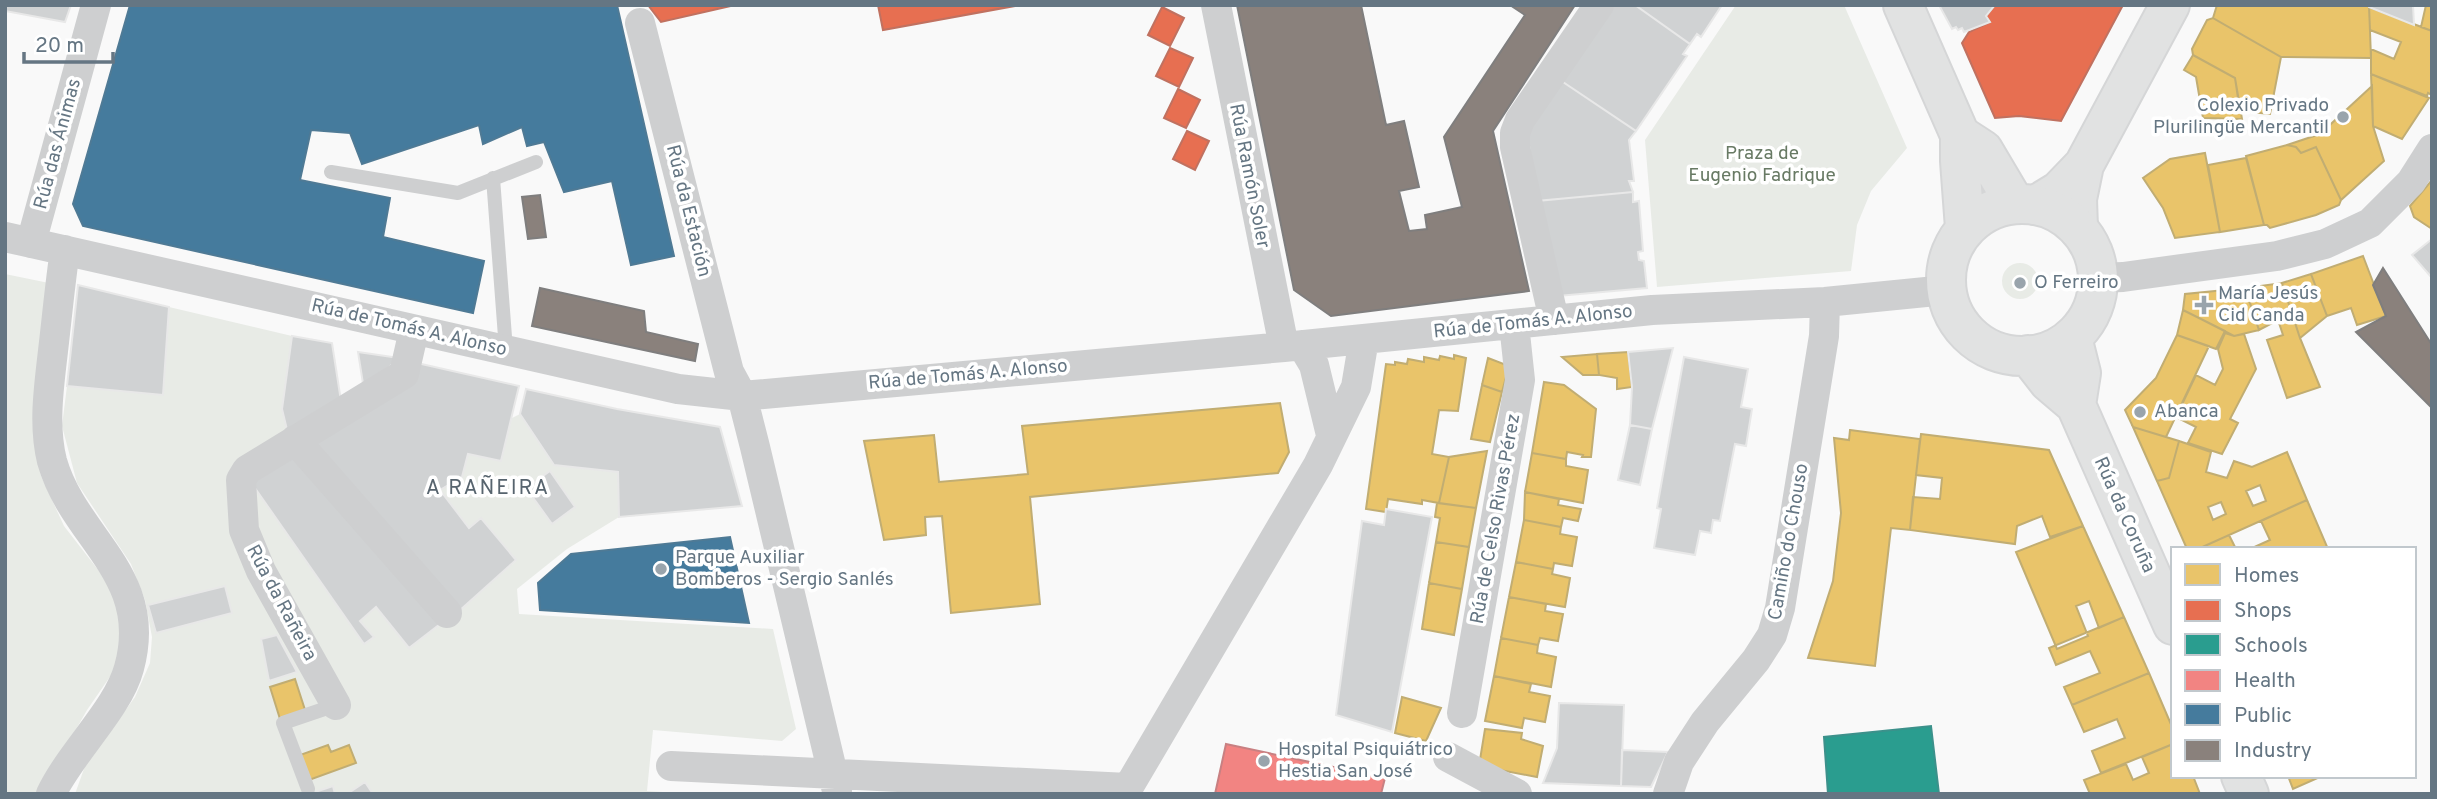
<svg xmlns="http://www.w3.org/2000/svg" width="2437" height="799" font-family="Overpass,sans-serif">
  <rect width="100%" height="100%" fill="#f9f9f9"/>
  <path fill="#e8ebe6" d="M1736,5H1844L1907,148L1871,191L1857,225L1851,271L1657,287L1645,140Z
    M2002 281a18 18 0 1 1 36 0a18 18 0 1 1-36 0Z
    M5,274L49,283L33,425L41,476L64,526L99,571L117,601L120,634L116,668L87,710L39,794L5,793Z
    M169,307L292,336L282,409L288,434L251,482L364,644L374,637L360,621L376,607L409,648L458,612L516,561L481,518L469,528L440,490L462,477L468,454L501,461L512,418L520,414L554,465L618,472L619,517L567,549L517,589L519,614L773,629L796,729L782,741L653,730L647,791L695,794H75L85,766L135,697L150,663L152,637L145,600L131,564L77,483L62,426L67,386L163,395Z"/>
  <path fill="#e9c46a" stroke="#c1ad72" stroke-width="2" fill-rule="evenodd" d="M2217,5H2369L2371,58L2281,57L2213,18Z
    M2426,5H2432V31L2421,27Z
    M2369,7L2432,31V95L2428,93L2427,96L2371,74V49L2394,59L2401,42L2370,30Z
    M2213,18L2281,57L2270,114L2240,111L2235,78L2193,55L2192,49L2207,20Z
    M2193,55L2235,78L2242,119L2203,118L2196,77L2184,70Z
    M2371,74L2429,98L2402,139L2373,126Z
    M2372,86L2373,126L2384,161L2341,200L2316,147L2301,153L2296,147L2287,145L2320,134Z
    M2287,145L2296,147L2301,153L2316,147L2341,200L2339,205L2316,215L2270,228L2267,225H2264L2246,156Z
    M2205,153L2220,232L2175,238L2163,208L2143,178L2170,159Z
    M2246,158L2264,225L2220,232L2208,165Z
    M2432,180V229L2414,217L2410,206Z
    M2363,256L2386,316L2357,325L2351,308L2327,316L2311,274Z
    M2311,274L2327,316L2300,338L2282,283Z
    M2282,283L2300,338L2320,387L2287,398L2267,340L2283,335L2278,320L2259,330L2245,288Z
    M2245,288L2259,330L2234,336L2183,310L2185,294Z
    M2183,310L2225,331L2216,349L2177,335Z
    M2225,333L2234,336L2244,334L2256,369L2230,419L2238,423L2222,454L2188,443L2196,427L2176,417L2196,375L2215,385L2223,369L2218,349Z
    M2177,335L2209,346L2166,437L2133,427L2125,410L2156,378Z
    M1628,352L1632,387L1617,389V378L1599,375L1597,354Z
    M1597,354L1599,375H1583L1562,357Z
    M1454,355L1466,358L1458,411L1439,410L1432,454L1449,457L1439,503L1422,500V504L1388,499L1386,512L1366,509L1386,364L1395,365V362L1407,364L1408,359L1424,362V357L1439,360L1440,356L1454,359Z
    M1488,358L1509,366L1502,392L1482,385Z
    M1544,382L1564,385L1596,409L1591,457H1582L1583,455L1567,452L1566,459L1532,453Z
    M1482,385L1502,392L1490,442L1471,439Z
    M1280,403L1289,452L1278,473L1030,497L1040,604L951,613L942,516L925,517L926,535L884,540L864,441L934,435L939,482L1028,474L1022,426Z
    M2133,427L2179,441L2169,478L2157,481Z
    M1850,430L1920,439L1910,530L1891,528L1875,666L1808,658L1833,581L1841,513L1834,438L1849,440Z
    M1921,434L2049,450L2083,526L2050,537L2042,516L2017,526L2015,544L1910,530L1913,497L1940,499L1942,478L1916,475Z
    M2179,441L2211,452L2206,472L2227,478L2234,461L2252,467L2287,452L2307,500L2198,549H2187L2157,481L2169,478ZM2260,485L2266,501L2253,506L2246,491ZM2221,502L2226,514L2213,520L2208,507Z
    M1487,451L1476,508L1439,503L1449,457Z
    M1532,453L1566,459V466L1588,470L1583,503L1525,492Z
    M1525,492L1559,499L1558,505L1581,509L1578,521L1563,518L1561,527L1524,520Z
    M2307,500L2328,549H2250L2270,540L2261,521Z
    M1437,503L1476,508L1469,547L1436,542L1440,518L1435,517Z
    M1524,520L1561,527L1560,534L1577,537L1572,566L1554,563L1553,569L1516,562Z
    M2083,526L2124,617L2099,628L2089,601L2076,606L2088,636L2057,649L2016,552Z
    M2229,535L2236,549H2198Z
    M1436,542L1469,547L1462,589L1429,583Z
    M1516,562L1553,569L1552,574L1570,578L1565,607L1509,597Z
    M1429,583L1462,589L1454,635L1422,629Z
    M1509,597L1546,604L1545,611L1563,614L1558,641L1540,638L1538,645L1501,638Z
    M2124,617L2149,673L2072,705L2064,687L2100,673L2090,651L2056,665L2049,648Z
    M1501,638L1538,645L1537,653L1556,657L1551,687L1494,676Z
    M2149,673L2173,729V744L2101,773L2092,751L2125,738L2117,719L2084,732L2072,705Z
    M1494,676L1531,684L1529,692L1550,696L1545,722L1524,718L1522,728L1485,721Z
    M295,679L305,710L280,719L270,687Z
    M1402,697L1441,708L1426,741L1395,733Z
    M1485,729L1522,733L1521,739L1543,746L1537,777L1479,766Z
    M2173,744V776H2193L2200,794H2090L2084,780L2126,764L2133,780L2149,773L2142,757Z
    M328,745L331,752L349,745L356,763L309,780L300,755Z
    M2288,776H2322L2293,789Z"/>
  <path fill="#e76f51" stroke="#c07160" stroke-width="2" d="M648,5H735L661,22Z
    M878,5H1020L883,30Z
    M1995,5H2123L2061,121L2019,116L1995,118L1962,43L1969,32L1990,22L1986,16Z
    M1162,7L1184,18L1170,46L1148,35Z
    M1170,48L1193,58L1179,87L1156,76Z
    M1178,89L1200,100L1186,128L1164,118Z
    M1187,131L1209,141L1195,170L1173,159Z"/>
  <path fill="#2a9d8f" stroke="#3c918b" stroke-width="2" d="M1931,726L1939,794H1828L1824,737Z"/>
  <path fill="#f28482" stroke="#c88082" stroke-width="2" d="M1226,744L1385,778L1381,794H1215Z"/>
  <path fill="#457b9d" stroke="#4f7a95" stroke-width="2" d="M130,5H617L674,256L631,265L612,181L564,192L544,142L527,146L522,127L483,144L479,125L362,164L350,133L311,130L300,180L390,198L383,237L484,261L473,313L83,226L73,204Z
    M730,537L749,623L540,610L538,583L571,554Z"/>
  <path fill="#8a817c" stroke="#7f7e7e" stroke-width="2" d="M1237,5H1361L1386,125L1404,121L1419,187L1399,191L1409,231L1427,229L1425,215L1462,207L1444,137L1525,15L1510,5H1575L1493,131L1529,291L1331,316L1294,290Z
    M540,195L546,237L528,239L522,197Z
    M2383,268L2432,345V408L2356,332L2386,316L2373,285Z
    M540,288L644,311L646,332L698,344L695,361L532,326Z"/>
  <path fill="#d0d2d3" stroke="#e8e8e8" stroke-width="2" d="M5,5H71L65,22L5,11Z
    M1611,5H1635L1690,44L1683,54L1687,56L1636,131L1560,80Z
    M1635,5H1722L1701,37L1697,34L1690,44Z
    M1939,5H1995L1986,16L1990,22L1964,32L1962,28L1958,30L1956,27L1952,29Z
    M2369,5H2413L2414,25L2369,7Z
    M1560,80L1636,131L1629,140L1634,181H1629L1633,192L1537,201L1527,132Z
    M1633,192V202L1639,201L1643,251L1638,252L1639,260L1644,261L1647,288L1558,296L1537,201Z
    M2432,239V278L2412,255Z
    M78,285L169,307L163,395L67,386Z
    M292,336L332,343L341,401L288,434L282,409Z
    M1673,348L1652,429L1630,425L1632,387L1628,352Z
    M358,352L399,358L364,390Z
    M1684,357L1748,369L1741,407L1752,409L1746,446L1735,444L1720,521L1713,520L1711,533L1700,531L1695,555L1654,548L1661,509L1657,508Z
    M417,363L519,386L501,461L468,454L462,477L440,490L469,528L481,518L516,560L458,612L309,444Z
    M526,389L617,409L720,427L742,506L619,517L618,472L554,465L520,414Z
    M1630,425L1652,429L1640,485L1618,480Z
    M294,448L444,621L409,648L376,607L360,621L374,637L364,644L250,481Z
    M550,471L575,507L552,524L526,488Z
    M1386,509L1432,517L1392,732L1336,715L1362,521L1384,525Z
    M225,586L232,613L156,633L148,605Z
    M277,635L297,672L269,681L261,639Z
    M1559,703L1624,705L1621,786L1543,783L1557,748Z
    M1622,750L1668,752L1651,787L1621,786Z
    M365,782L373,794H347Z
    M333,786L335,794H309Z"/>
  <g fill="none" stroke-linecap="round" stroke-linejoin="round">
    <defs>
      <path id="secondary" d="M2036,205L2059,191L2084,165L2170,5
        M2078,228L2077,199L2084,165"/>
      <path id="primary" d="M1903,5L1960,135V161L1965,228
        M1960,135L1983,150L2015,204
        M1946 280a76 76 0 1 1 152 0a76 76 0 1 1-152 0Z
        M2072,337L2081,373L2076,405
        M2028,355L2049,382L2076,405L2173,625
        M2241,776L2249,794"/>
    </defs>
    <use href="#secondary" stroke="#d5d6d7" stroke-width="42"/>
    <use href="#primary" stroke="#d5d6d7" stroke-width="42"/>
    <path stroke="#cecfd0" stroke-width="14" d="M331,172L458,193L536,162
      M493,178L506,350
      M308,789L283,723L336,705"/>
    <path stroke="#cecfd0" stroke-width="30" d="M1216,5L1284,347
      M640,23L729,372L742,396L755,447L837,791
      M5,237L678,389L742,396L1284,347L1652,310L1825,302L1946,290
      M31,243L96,5
      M2098,278L2123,277L2277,256L2325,244L2370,223L2411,182L2432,149
      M1554,320L1515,147V133L1520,120L1599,5
      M1302,345L1314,365L1331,435
      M295,440L447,613
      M336,705L261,571L244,530L241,480L247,470L404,374L414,330
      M1462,713L1520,380L1514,324
      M1448,757L1517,794
      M671,766L1128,788L1318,465L1356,387L1364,339
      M51,794C71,752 118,709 129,668C155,574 74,539 52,461C43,425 49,387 53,351C57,317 60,284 65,250
      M1668,794L1679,762L1705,722L1756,660L1772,635L1780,608L1824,336L1825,302"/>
    <use href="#secondary" stroke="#e1e2e2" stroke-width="38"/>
    <use href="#primary" stroke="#e1e2e2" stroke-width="38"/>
  </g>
  <g fill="#99a4ac" stroke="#fff" stroke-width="2.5">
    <circle cx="2343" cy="117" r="7"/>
    <circle cx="2020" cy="283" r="7"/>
    <path d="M2200.5 294.5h7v7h7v7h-7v7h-7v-7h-7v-7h7z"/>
    <circle cx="2140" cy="412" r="7"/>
    <circle cx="661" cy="569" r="7"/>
    <circle cx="1264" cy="761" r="7"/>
  </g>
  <g text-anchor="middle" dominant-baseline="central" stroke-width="7" stroke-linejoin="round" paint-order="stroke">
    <g font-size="19" fill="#657683" stroke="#fff" text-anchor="start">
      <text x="2329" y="106" text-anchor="end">Colexio Privado<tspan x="2329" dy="22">Plurilingüe Mercantil</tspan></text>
      <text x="2034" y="283">O Ferreiro</text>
      <text x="2218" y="294">María Jesús<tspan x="2218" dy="22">Cid Canda</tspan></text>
      <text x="2154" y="412">Abanca</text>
      <text x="675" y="558">Parque Auxiliar<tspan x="675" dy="22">Bomberos - Sergio Sanlés</tspan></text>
      <text x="1278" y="750">Hospital Psiquiátrico<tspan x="1278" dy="22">Hestia San José</tspan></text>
    </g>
    <g font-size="19" fill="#657683" stroke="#fff">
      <text transform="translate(58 144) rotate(-75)">Rúa das Ánimas</text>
      <text transform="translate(1249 176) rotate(79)">Rúa Ramón Soler</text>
      <text transform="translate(688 211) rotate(76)">Rúa da Estación</text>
      <text transform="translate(1533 322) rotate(-6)">Rúa de Tomás A. Alonso</text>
      <text transform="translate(409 328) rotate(13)">Rúa de Tomás A. Alonso</text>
      <text transform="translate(968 375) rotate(-5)">Rúa de Tomás A. Alonso</text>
      <text transform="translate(2124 515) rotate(66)">Rúa da Coruña</text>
      <text transform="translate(1496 519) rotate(-80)">Rúa de Celso Rivas Pérez</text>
      <text transform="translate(1789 542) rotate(-80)">Camiño do Chouso</text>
      <text transform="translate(281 603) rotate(62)">Rúa da Rañeira</text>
    </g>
    <g font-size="19" fill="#687a64" stroke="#fff">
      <text x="1762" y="154">Praza de<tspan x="1762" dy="22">Eugenio Fadrique</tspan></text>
    </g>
    <g font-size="21" letter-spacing="2" fill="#57646e" stroke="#fff">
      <text x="488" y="488">A RAÑEIRA</text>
    </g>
  </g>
  <rect width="2437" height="799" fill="none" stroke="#657683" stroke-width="14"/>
  <rect x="2171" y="547" width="245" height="231" fill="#ffffff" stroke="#c1c8cd" stroke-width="2"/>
  <rect x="2185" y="564" width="35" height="21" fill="#e9c46a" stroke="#c1c8cd" stroke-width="2"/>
  <text x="2234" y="582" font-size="21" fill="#657683">Homes</text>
  <rect x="2185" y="600" width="35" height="21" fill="#e76f51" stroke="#c1c8cd" stroke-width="2"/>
  <text x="2234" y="617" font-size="21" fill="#657683">Shops</text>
  <rect x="2185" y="634" width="35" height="21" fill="#2a9d8f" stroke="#c1c8cd" stroke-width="2"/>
  <text x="2234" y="652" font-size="21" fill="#657683">Schools</text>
  <rect x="2185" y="670" width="35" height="21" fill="#f28482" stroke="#c1c8cd" stroke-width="2"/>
  <text x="2234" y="687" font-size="21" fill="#657683">Health</text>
  <rect x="2185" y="704" width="35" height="21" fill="#457b9d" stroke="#c1c8cd" stroke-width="2"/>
  <text x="2234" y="722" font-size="21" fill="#657683">Public</text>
  <rect x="2185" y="740" width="35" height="21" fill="#8a817c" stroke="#c1c8cd" stroke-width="2"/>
  <text x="2234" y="757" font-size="21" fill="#657683">Industry</text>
  <path d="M24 52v10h89v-10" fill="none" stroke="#657683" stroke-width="3.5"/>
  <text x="35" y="52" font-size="21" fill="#657683" stroke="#ffffff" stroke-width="5" paint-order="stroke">20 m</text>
</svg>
